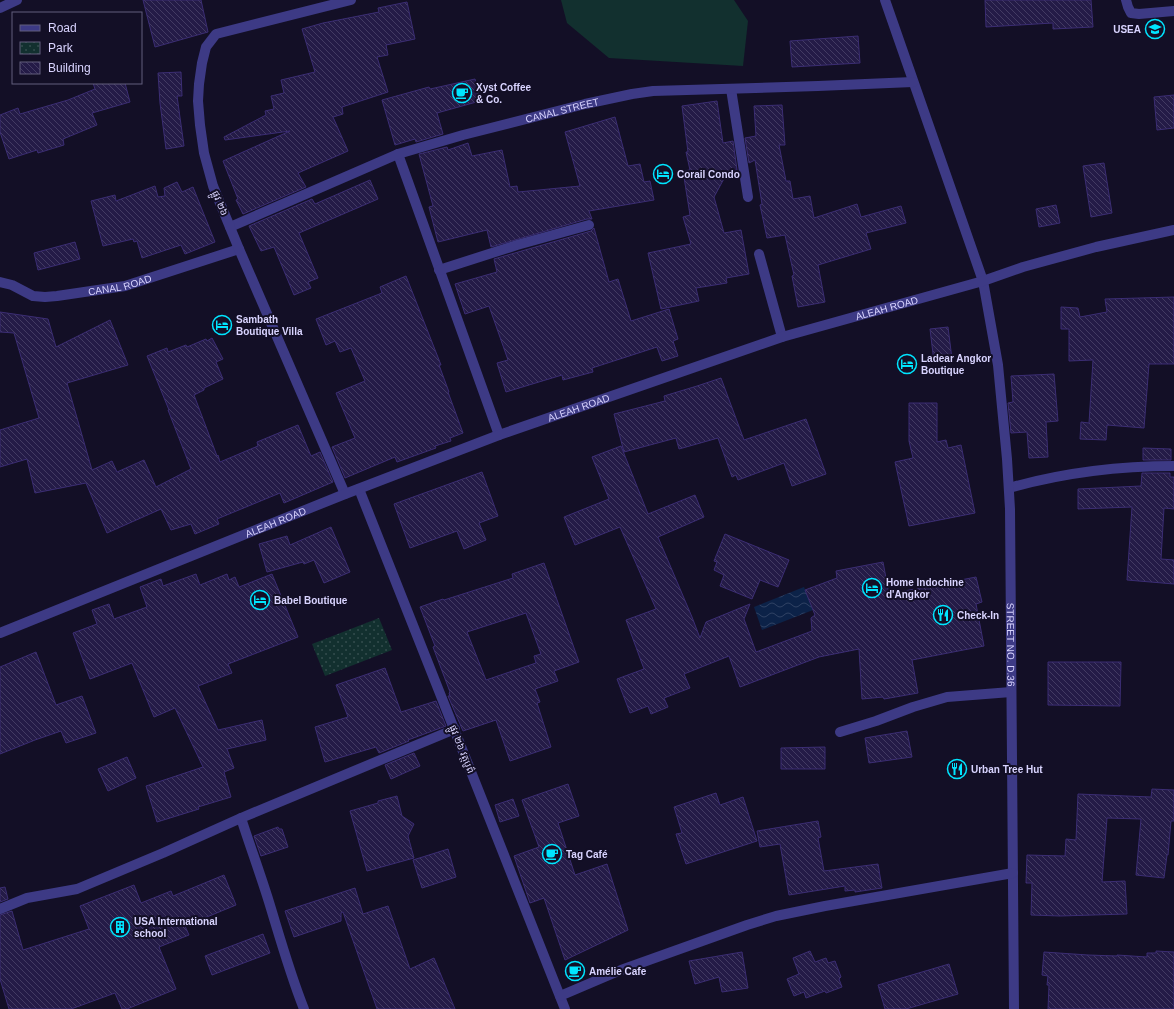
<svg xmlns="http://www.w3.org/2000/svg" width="1174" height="1009" font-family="Arial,'Noto Sans Khmer',sans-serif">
  <defs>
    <pattern id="park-dots" width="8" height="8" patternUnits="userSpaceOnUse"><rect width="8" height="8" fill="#12302f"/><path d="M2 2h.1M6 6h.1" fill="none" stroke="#344d4e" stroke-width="1.8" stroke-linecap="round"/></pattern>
    <pattern id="water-waves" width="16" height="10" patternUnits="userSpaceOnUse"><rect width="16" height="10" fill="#0c2248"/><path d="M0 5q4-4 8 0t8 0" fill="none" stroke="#2f4163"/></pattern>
    <pattern id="building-back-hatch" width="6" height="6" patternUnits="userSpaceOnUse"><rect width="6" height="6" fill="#241b47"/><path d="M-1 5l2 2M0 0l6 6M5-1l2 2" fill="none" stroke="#433b63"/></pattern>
  </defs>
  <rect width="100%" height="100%" fill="#130f26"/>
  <path fill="#12302f" d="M561,0H734L748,21L743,66L609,58L567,23Z"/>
  <path fill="url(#park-dots)" d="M379,618L392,650L325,676L312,644Z"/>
  <path fill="url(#water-waves)" d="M804,587L813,610L762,630L754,607Z"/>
  <path fill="url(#building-back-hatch)" stroke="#3b2d73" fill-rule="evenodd" d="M143,0H201L208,32L155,47Z
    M985,0H1091L1093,27L1053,29V23L986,27Z
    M407,2L415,39L386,45L388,55L377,57L388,92L342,107L343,114L333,117L348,151L298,173L306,187L243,214L236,200L238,199L223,161L290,131L225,140L224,137L266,115L265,111L274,109L271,96L284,93L281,80L315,72L302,29L323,23L379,12L378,8Z
    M858,36L860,63L792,67L790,41Z
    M181,72L182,96H177L184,146L166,149L160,103L158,73Z
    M475,79L480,101L437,113L443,134L416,142L415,139L395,145L382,100L429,87L430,89Z
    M93,83H125L130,102L92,113L97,125L63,139L64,145L38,153L37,150L9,159L0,132V115L18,108L20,114L68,100L95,89Z
    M1174,95V128L1157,130L1154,97Z
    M717,101L723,143L733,141L737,170L726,175L714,197L724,233L741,230L749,274L726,278L727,283L696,288L699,301L661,309L648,253L691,244L683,217L690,215L683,171L690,170L686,152H688L682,106Z
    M782,105L785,145H779L786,181H790L793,199L810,196L814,218L857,204L861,217L901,206L906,223L866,233L871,249L818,265L825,302L798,307L792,276L794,275L785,235L767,238L760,205L762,204L755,160L749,163L745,138L756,136L754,106Z
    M615,117L628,166L640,164L644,182L650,181L654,200L589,211L592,219H587L491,247L487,230L438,242L429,207L433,206L419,154L447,147L448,150L468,143L472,156L502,150L510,187L517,186L518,192L580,186L565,132Z
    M1104,163L1112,213L1091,217L1083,166Z
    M370,180L378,199L299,233L318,278L308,282L311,288L294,295L274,247L261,251L249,226L312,199L315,204Z
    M177,182L182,192L193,187L215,242L185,254L181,245L142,258L137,241L134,242L133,239L103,246L91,201L115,195L116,201L155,186L158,197L165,196L164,188Z
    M1056,205L1060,223L1039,227L1036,209Z
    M594,228L609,282L618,279L631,321L669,309L678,339L673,341L678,356L662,361L657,347L592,368L593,372L563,380L562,375L506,392L497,363L508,360L489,306L465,314L455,284L497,272L494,259L591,231Z
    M75,242L80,259L38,270L34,253Z
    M406,276L441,365H439L449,392H448L463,433L450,438L451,441L435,446L436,448L397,462L395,457L345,478L332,447L355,438L336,393L365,381L351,348L340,352L335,341L326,345L316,319L382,293L380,287Z
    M1174,297V364H1149L1144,428L1107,425L1106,440L1080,439L1081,422L1089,423L1093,360L1069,361V329H1061V307L1078,308L1080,317L1107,312L1105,299Z
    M0,312L48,319L56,347L110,320L128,365L67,383L92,470L112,461L117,472L144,460L156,487L191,469L168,410H169L147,356L167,348L168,352L186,345L187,347L206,339L207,341L212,338L223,359L216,362L223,379L204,388V390L194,395L217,456L218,455L220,462L258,446L257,442L298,425L311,456L320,452L333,482L284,503L280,493L217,519L219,524L195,534L191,524L171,530L161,509L107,533L86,483L35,493L27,459L0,467V430L39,418L14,333L0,332Z
    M948,327L952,359L934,362L930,329Z
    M1054,374L1058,421L1046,422L1048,457L1029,458L1027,432L1011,433L1008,403L1013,402L1011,376Z
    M721,378L744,440L806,419L826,474L792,486L784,463L738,480L736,475L732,477L718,438L679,449L676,438L624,452L614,414L665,401L664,396L697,386Z
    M909,403H937V442L946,440L948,448L961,445L975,513L909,526L895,462L913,458L909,441Z
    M621,446L648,514L695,495L704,517L658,537L692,617L700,638L706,622L750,604L744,619L756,652L812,631L811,618L815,615L805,590L837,578L836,571L883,562L889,594L976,577L982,602L976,604L984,646L912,660L918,693L884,699L883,697L862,699L859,649L819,657L740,687L729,656L684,674L690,688L664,698L668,707L651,714L648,706L630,713L617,679L644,669L626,620L656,609L620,527L575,545L564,517L609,499L592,457Z
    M1143,448L1171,449V460H1143Z
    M482,472L498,516L479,523L486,540L464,549L457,531L410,548L394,504Z
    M1142,473H1170V477H1174V509L1164,508L1161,559L1174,560V584L1127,580L1132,507L1078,509V489L1141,486Z
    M331,527L350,572L324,583L314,560L304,564L303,562L267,572L259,544L287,536L290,545Z
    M725,534L789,560L778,587L760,580L752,599L720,586L724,575L714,570L717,562L714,561Z
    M544,563L579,662L554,671L558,681L535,689L540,702L537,703L551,747L510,761L496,720L463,731L448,696H450L449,693L450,692L433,647L435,646L420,607L443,599L444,600L513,578L512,574ZM526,613L541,654L534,656L536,663L486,680L467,632Z
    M196,574L200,585L227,574L229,580L235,577L239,587L272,574L298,637L228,664L232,673L198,686L218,730L262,720L266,740L227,749L234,768L224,772L231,797L198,807L199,809L157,822L146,786L203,767L175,708L154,717L132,663L90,679L73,633L97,624L92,610L109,604L114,619L147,607L140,587L161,579L163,586Z
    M36,652L56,705L82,696L96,733L66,743L61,731L35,740L0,754V667Z
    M1048,662H1121L1120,706L1048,705Z
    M385,668L401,712L436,701L446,726L408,740L409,741L379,753L376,747L325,762L315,727L348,717L336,685Z
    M907,731L912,757L869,763L865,738Z
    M825,747V769H781V748Z
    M414,753L420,766L391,779L385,765Z
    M127,757L136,778L108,791L98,769Z
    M568,784L579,816L558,823L575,875L607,864L628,930L565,960L544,898L530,903L514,856L539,847L522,800Z
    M1152,789L1174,790V821H1171L1168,855H1167L1164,878L1136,875L1141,819L1107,818L1102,882L1125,881L1127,914L1060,916L1031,915L1032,883H1026L1027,855L1065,856L1066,839L1076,840L1078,794L1151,797Z
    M716,793L720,805L743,797L757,841L686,864L676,834L682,833L674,807Z
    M397,796L402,816L414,824L408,836L414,858L367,871L350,811L378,803V801Z
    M513,799L519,816L500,822L495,805Z
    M818,821L821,837L818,838L824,871L878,864L882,888L855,892V890L845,891V886L789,895L780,844L760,847L757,831Z
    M278,827L279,829H282L288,847L261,856L254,836Z
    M448,849L456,877L422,888L413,860Z
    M224,875L236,905L185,926L189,935L159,947L176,989L127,1009H122L115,993L71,1009H9L0,979V915L12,911L23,950L89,929L80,906L134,885L141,903L171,891L173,896Z
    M5,887L8,899L0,902V888Z
    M355,888L363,914L388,906L410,969L434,958L455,1009H377L343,912L341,913V921L294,937L285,911Z
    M263,934L270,953L212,975L205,956Z
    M810,951L815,962L826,958L828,963L835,961L841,977L839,979L842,987L826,993L825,991L806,998L804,992L794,996L787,979L799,974L793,958Z
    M1156,951L1174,952V1009H1048L1049,985H1047L1048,976L1042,975L1044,952L1088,955L1117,956V955L1147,957V953H1156Z
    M742,952L748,988L722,992L719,977L695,984L689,961Z
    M949,964L958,994L906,1009H885L878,985Z"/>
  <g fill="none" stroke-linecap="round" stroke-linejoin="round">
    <path stroke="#3d3a85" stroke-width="10" d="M1126,0L1128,7L1131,13L1139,14L1174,11
      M731,89L748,197
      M759,254L782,337
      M1009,488C1062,473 1119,466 1174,466"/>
    <g stroke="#3d3a85" stroke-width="10">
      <path id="s1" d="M885,0L983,281L998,365L1007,459L1010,509L1014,1009"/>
      <path d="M0,8L17,0"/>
      <path d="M398,154L499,435"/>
      <path id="s2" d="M230,227L398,154L463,135L585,104L632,94L653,91L818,86L913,82"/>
      <path d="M439,270L517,245L589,225"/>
      <path id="s3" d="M0,282L12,285L33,296L45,297L57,296L125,286L239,249"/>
      <path d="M359,489L565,1009"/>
      <path d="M345,494L239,249L213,186L204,153L200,125L198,101L199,84L202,63L206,47L216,34L351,0"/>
      <path id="s4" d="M0,633L345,494L499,435L782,337L983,281L1023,267L1096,247L1174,230"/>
      <path d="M840,732L876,721L913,707L947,697L1011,692"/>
      <path d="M241,818C250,846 260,873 269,902C280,938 290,974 304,1009"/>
      <path d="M0,909L27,898L77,889L163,853L241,818L455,729"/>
      <path d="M560,996L621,970L747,925L776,916L825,906L1013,873"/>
    </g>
  </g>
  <defs>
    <symbol id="university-ring" viewBox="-11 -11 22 22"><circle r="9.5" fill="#130f26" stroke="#00e5ff" stroke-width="1.5"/><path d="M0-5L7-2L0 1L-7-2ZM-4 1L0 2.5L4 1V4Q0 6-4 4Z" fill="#00e5ff"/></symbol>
    <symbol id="cafe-ring" viewBox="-11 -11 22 22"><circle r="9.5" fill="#130f26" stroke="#00e5ff" stroke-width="1.5"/><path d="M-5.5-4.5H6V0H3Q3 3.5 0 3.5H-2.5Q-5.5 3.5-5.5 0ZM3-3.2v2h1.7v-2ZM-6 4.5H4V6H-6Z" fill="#00e5ff"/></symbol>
    <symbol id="hotel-ring" viewBox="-11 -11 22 22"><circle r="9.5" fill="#130f26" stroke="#00e5ff" stroke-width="1.5"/><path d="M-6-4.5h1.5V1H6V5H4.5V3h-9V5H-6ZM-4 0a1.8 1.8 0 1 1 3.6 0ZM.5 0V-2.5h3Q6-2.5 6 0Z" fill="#00e5ff"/></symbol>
    <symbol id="restaurant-ring" viewBox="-11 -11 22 22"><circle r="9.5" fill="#130f26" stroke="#00e5ff" stroke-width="1.5"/><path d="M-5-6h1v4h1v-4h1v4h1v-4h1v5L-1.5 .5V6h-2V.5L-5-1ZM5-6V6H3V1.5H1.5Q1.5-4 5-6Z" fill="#00e5ff"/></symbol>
    <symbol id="building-ring" viewBox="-11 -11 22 22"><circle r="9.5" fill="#130f26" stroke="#00e5ff" stroke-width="1.5"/><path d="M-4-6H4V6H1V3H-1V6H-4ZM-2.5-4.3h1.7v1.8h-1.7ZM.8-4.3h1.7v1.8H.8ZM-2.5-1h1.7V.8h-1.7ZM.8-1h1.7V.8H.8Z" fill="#00e5ff"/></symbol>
  </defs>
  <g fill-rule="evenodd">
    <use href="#university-ring" x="1144" y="18" width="22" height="22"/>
    <use href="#cafe-ring" x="451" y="82" width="22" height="22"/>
    <use href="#hotel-ring" x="652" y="163" width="22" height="22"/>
    <use href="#hotel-ring" x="211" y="314" width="22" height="22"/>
    <use href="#hotel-ring" x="896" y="353" width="22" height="22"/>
    <use href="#hotel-ring" x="861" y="577" width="22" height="22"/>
    <use href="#hotel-ring" x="249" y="589" width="22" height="22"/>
    <use href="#restaurant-ring" x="932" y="604" width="22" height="22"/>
    <use href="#restaurant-ring" x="946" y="758" width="22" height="22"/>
    <use href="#cafe-ring" x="541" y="843" width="22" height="22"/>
    <use href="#building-ring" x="109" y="916" width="22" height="22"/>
    <use href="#cafe-ring" x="564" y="960" width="22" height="22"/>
  </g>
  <g text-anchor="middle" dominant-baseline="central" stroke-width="4" stroke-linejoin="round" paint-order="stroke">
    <g font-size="10" font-weight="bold" fill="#d9d4ff" stroke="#130f26" text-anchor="start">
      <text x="1141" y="29" text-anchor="end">USEA</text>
      <text x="476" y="87">Xyst Coffee<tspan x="476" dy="12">&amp; Co.</tspan></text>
      <text x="677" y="174">Corail Condo</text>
      <text x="236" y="319">Sambath<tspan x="236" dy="12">Boutique Villa</tspan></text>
      <text x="921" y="358">Ladear Angkor<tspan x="921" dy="12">Boutique</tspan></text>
      <text x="886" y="582">Home Indochine<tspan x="886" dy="12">d'Angkor</tspan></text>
      <text x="274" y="600">Babel Boutique</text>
      <text x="957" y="615">Check-In</text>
      <text x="971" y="769">Urban Tree Hut</text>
      <text x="566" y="854">Tag Café</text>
      <text x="134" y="921">USA International<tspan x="134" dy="12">school</tspan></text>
      <text x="589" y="971">Amélie Cafe</text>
    </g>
    <g font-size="10" fill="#d9d4ff" stroke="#130f26">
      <text stroke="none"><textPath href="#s2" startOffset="353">CANAL STREET</textPath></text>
      <text transform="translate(220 203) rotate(67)">ផ្លូវ ២៦</text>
      <text stroke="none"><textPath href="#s3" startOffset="124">CANAL ROAD</textPath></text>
      <text stroke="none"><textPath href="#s4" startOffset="945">ALEAH ROAD</textPath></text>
      <text stroke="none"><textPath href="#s4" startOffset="621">ALEAH ROAD</textPath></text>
      <text stroke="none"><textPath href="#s4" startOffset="297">ALEAH ROAD</textPath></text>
      <text stroke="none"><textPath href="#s1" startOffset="663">STREET NO. D.36</textPath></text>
      <text transform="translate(462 749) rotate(68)">ផ្លូវ ២៦ វត្តបូព៌</text>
    </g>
  </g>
  <rect x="12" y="12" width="130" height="72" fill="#130f26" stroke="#625e7d"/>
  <rect x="20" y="25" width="20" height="6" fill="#3d3a85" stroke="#625e7d"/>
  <text x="48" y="32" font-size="12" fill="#d9d4ff">Road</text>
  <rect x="20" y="42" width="20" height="12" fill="url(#park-dots)" stroke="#625e7d"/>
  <text x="48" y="52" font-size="12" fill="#d9d4ff">Park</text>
  <rect x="20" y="62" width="20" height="12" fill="url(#building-back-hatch)" stroke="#625e7d"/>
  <text x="48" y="72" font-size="12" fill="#d9d4ff">Building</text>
</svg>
